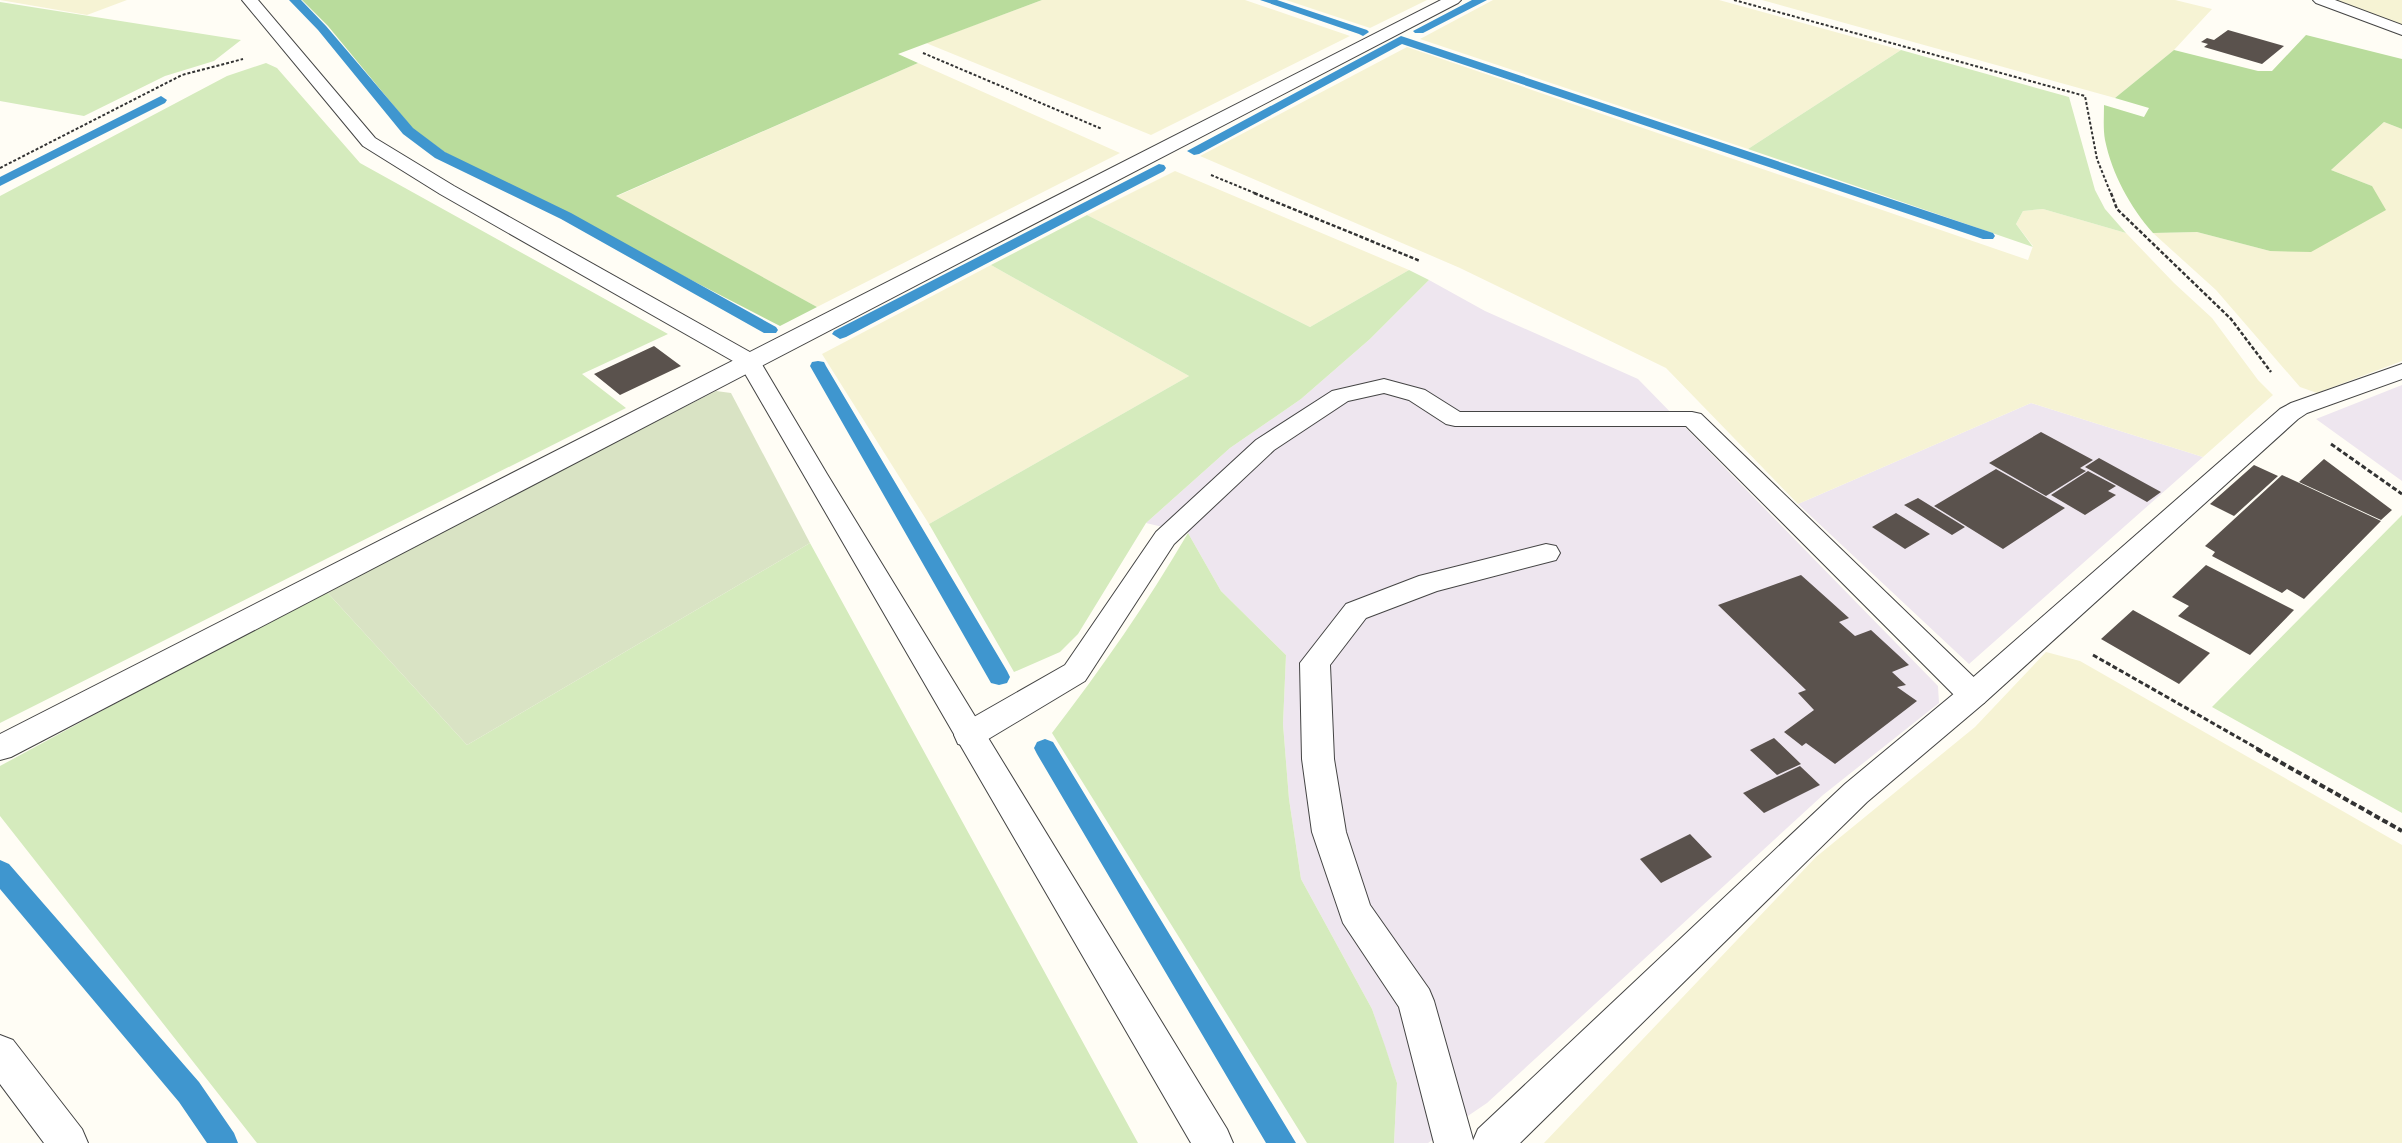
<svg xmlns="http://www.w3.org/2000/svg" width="2402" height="1143" font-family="Bitter,serif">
  <rect width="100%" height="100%" fill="#fffdf5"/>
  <path fill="#eee6ef" d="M1429,280L1485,311L1638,379L1938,686L1939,703L1823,795L1487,1103L1428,1143H1394L1397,1083L1372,1009L1301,879L1289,799L1283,724L1286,655L1221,591L1188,533L1146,523L1230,448L1301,399L1370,339Z
    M2402,385V481L2316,419Z
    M2031,403L2203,457L1969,664L1798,504Z"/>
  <path fill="#f6f3d4" d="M0,0H127L87,15Z
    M1042,0H1245L1350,36L1151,135L926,43Z
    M1286,0H1427L1370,28Z
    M1493,0H1719L1901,50L1748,149L1420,39Z
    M1762,0H2175L2212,9L2174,50L2115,98Z
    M2337,0H2402V25L2366,12Z
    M1407,47L2028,260L2033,246L2016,224L2023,211L2043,209L2126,233L2174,283L2212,318L2258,380L2273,395L2203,457L2031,403L1798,504L1666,368L1460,268L1200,156Z
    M918,63L1120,153L817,307L615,197Z
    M2384,122L2402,129V361L2317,393L2300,387L2216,290L2153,233L2197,232L2270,251L2372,186L2331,170Z
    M1175,171L1409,270L1310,327L1087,215Z
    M991,265L1189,376L929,524L822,354Z
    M2046,652L2080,661L2402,845V1143H1544L1816,857L1975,727Z"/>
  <path fill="#d5ebbd" d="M0,2L241,40L214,61L165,76L84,116L0,101Z
    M1901,50L2069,97L2095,190L2105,209L2126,233L2043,209L2023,211L2016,224L2033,247L1748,149Z
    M266,63L277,68L360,163L668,334L582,374L626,408L0,723V196L227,76Z
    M1087,215L1310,327L1409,270L1429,280L1370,339L1301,399L1230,448L1146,523L1078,634L1060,652L1014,672L929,524L1189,376L991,265Z
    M2402,515V813L2212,707Z
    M1188,533L1221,591L1286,655L1283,724L1289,799L1301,879L1372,1009L1385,1046L1397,1083L1394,1143H1307L1052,733C1102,668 1147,603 1188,533Z
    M810,543L1138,1143H257L0,816V766L325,590L467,745Z"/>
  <path fill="#b9dc9c" d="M302,0H1042L898,54L918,63L616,196L817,307L780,326L446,153L413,129L328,26Z
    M2306,35L2402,59V129L2384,122L2331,170L2372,186L2386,210L2311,252L2270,251L2197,232L2153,233C2130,207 2112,174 2105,140C2103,129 2104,116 2104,105L2144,117L2149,108L2115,98L2174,50L2258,71H2272Z"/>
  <path fill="#d9e3c4" d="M716,391L731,393L810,543L467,745L325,590Z"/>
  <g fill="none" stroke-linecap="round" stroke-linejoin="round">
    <path fill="#3f96cf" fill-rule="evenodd" d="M289,0H301L326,26L413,128L445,152L571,213L776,327L778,330L776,333H764L561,219L435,158L403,134L318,30Z
      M1260,0H1277L1367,30L1369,32L1363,36L1359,34Z
      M1472,0H1487L1423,33H1415L1413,31Z
      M1401,36L1993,233L1995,236L1993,239H1983L1402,44L1199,154L1194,155L1187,151Z
      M161,96L167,100L165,103L0,186V177Z
      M1159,164L1164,165L1166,168L1164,171L846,337L840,339L832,334L834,331Z
      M818,361L824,362L826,366L1007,671L1010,677L1007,683L999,685L991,683L810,366L812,362Z
      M1045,739L1053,742L1296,1143H1266L1037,754L1034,748L1037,742Z
      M0,860L9,864L199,1082L234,1133L238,1143H207L179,1102L0,889Z"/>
  </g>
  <path fill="#5a524d" d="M2228,30L2284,46L2262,64L2204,47L2208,44L2201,42L2207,38L2214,40Z
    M654,346L681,366L620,395L594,374Z
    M2041,432L2093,460L2080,468L2086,471L2046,496L1989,463Z
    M2099,458L2161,492L2147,502L2085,467Z
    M2324,459L2392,510L2381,520L2299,482Z
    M2254,465L2278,476L2234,516L2210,504Z
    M1996,469L2065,508L2003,549L1934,506Z
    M2088,471L2116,486L2108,491L2116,495L2085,515L2051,495Z
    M2282,475L2381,521L2304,599L2287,589L2282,593L2212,556L2215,552L2205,546Z
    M1918,498L1965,527L1952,535L1904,505Z
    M1896,513L1930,534L1905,549L1872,527Z
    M2206,565L2294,610L2250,655L2178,616L2189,606L2172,597Z
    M1801,575L1849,618L1839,622L1855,636L1871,630L1909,665L1892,672L1906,685L1897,687L1917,701L1835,764L1806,743L1802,746L1784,732L1814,710L1798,693L1806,690L1718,605Z
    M2133,610L2210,653L2179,684L2101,639Z
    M1774,738L1801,764L1777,775L1750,750Z
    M1800,766L1820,785L1764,813L1743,793Z
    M1690,834L1712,857L1661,883L1640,859Z"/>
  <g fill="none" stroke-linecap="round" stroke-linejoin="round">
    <defs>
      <path id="service" d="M1384,379L1425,390L1460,412H1692L1701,414L1984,687L1988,695L1984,703L1973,706L1962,703L1686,426H1455L1446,424L1409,400L1384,393L1348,401L1274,450L1174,544L1085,681L980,744L969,747L958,744L954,735L958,726L1065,665L1156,532L1256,440L1332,391Z
        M1546,544L1556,546L1560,553L1556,560L1437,591L1366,618L1330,665L1334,759L1346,832L1370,905L1429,989L1434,1001L1474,1143H1434L1399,1007L1343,923L1312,832L1302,759L1300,663L1346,604L1419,576Z"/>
      <path id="minor" d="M1441,0H1461L1458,3L11,757L0,760V734Z
        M2313,0H2335L2402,25V35L2316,3Z
        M2402,364V379L2307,413L2298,419L1984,703L1867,802L1520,1143H1472L1478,1129L1845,784L1962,687L2280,409L2291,403Z
        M0,1035L13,1040L82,1129L88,1143H44L0,1084Z"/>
      <path id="tertiary" d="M242,0H258L375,138L454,186L757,356L827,474L1227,1129L1233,1143H1191L740,365L440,194L363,146Z"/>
    </defs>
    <use href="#service" stroke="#444" stroke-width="2"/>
    <use href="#minor" stroke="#444" stroke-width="2"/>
    <use href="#tertiary" stroke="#444" stroke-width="2"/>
    <path stroke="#333" stroke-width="2" stroke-dasharray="3 2" stroke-linecap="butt" d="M1734,0L2085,96L2097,159L2111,194
      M923,53L1102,129
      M0,168L182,75L243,59
      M1211,175L1257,194"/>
    <path stroke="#333" stroke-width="2.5" stroke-dasharray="4 2" stroke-linecap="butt" d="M1254,193L1420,261
      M2111,193L2117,209L2231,319L2271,372"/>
    <path stroke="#333" stroke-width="3" stroke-dasharray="5 2.5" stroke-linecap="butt" d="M2331,444L2402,494
      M2093,655L2260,750"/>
    <path stroke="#333" stroke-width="4" stroke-dasharray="6 3" stroke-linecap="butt" d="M2257,749L2402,831"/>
    <use href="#service" fill="#fff" fill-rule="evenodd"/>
    <use href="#minor" fill="#fff" fill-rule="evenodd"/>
    <use href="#tertiary" fill="#fff" fill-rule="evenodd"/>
  </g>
</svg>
